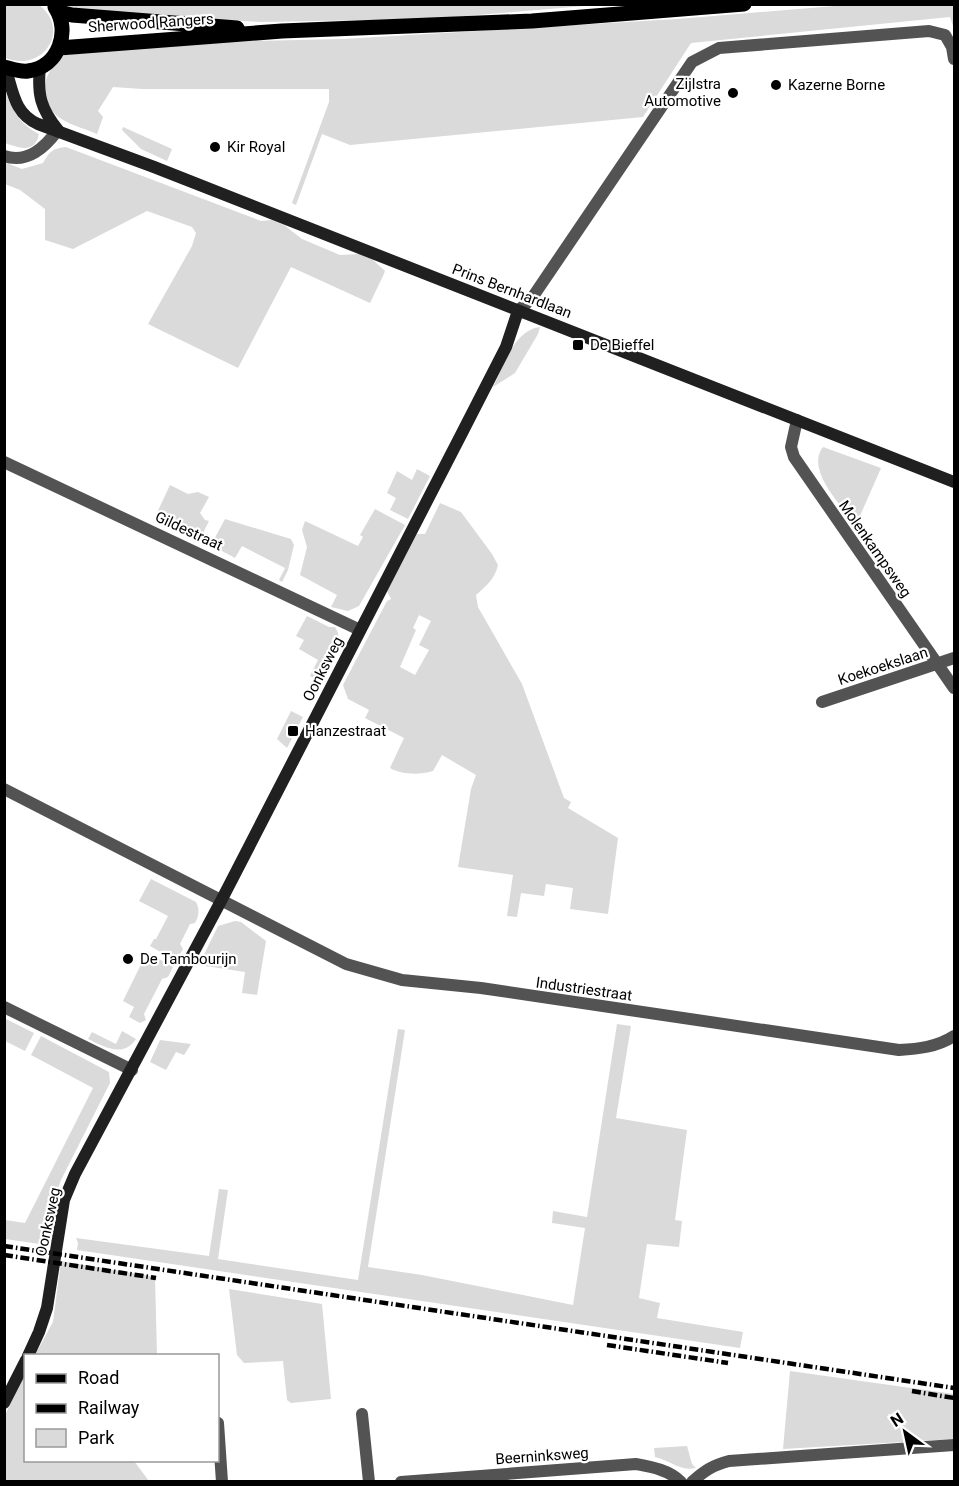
<svg xmlns="http://www.w3.org/2000/svg" width="959" height="1486" font-family="Roboto,sans-serif">
  <rect width="100%" height="100%" fill="#fff"/>
  <path fill="#dadada" fill-rule="evenodd" d="M4,5H39C71,29 44,73 5,58Z
    M61,5H596L430,19L260,22L71,10Z
    M847,5H954V29L950,17L691,43L643,117L350,145L322,134L296,205L292,203L329,102V89H142L113,87L98,111L103,117L97,134C84,128 65,124 55,114C35,96 46,67 65,55L209,42L343,39L677,19Z
    M4,85C9,106 19,124 39,134C35,154 19,148 5,143Z
    M123,127L172,149L167,161L141,149L122,130Z
    M66,147L261,221L272,220L284,225L302,239L340,255L360,254L372,259L385,271L383,276L370,303L291,267L238,368L148,324L192,246L196,233L192,227L147,211L73,249L45,240V209L20,190L5,184L4,162L22,169L43,163C49,152 53,148 66,147Z
    M540,327L538,334L515,373L493,387C504,366 514,330 540,327Z
    M823,447L881,468L856,525C842,506 805,470 823,447Z
    M417,469L430,476L408,519L390,510L396,498L387,493L397,471L412,480Z
    M170,485L188,494L198,492L209,497L200,513L205,520L209,521L200,539L155,517Z
    M440,503L461,512L492,554L498,565C495,579 486,586 476,595L478,607L522,684L564,798L571,802L568,808L618,838L608,914L570,909L573,888L546,884L544,896L521,893L517,917L507,916L513,875L458,867L471,789L476,775L442,755L433,771C419,775 402,775 390,768L404,738L365,718L369,710L348,699L343,685L387,601L391,599L387,591L417,534H425ZM419,615L431,621L419,645L429,650L415,675L400,667L416,630L413,628Z
    M375,509L405,525L359,606L348,611L331,607L337,595L300,575L307,547L302,530L305,521L358,546L363,537L360,535Z
    M225,519L291,539L294,545L288,570L282,582L279,580L285,568L242,546L235,558L211,545Z
    M307,616L329,627H335C347,645 329,666 321,682L310,676L318,660L299,649L304,640L296,636Z
    M291,711L303,717L287,748L277,739Z
    M151,879L196,902C200,910 199,916 195,923L190,924L180,944L183,949L176,961L150,946L154,939H156L168,916L139,901Z
    M235,921L241,922L266,941L257,995L242,993L245,972L199,965L218,926Z
    M147,952L173,967L168,977L162,979L144,1014L146,1020L140,1023L129,1017L134,1007L123,1001Z
    M4,1018L34,1033L25,1051L5,1041Z
    M617,1024L631,1026L616,1118L687,1130L675,1220L682,1221L679,1247L647,1244L639,1298L660,1303L657,1318L743,1332L740,1348L77,1250L78,1243L76,1238L209,1256L219,1189L228,1190L218,1259L358,1280L398,1029L405,1030L368,1267L422,1275L573,1305L585,1228L552,1223L553,1211L587,1217Z
    M122,1031L136,1039C123,1058 105,1047 88,1039L92,1032L116,1044Z
    M41,1036L109,1072L110,1083L61,1180L52,1207L47,1245L5,1239V1220L25,1223L93,1088L31,1055Z
    M160,1040L191,1044L184,1055L176,1052L166,1070L150,1062Z
    M61,1261L155,1277L157,1355H35L53,1322Z
    M229,1289L322,1304L331,1399L291,1403L287,1400L283,1361L244,1363L237,1355Z
    M790,1371L954,1394V1439L783,1449Z
    M25,1374L26,1460L134,1461L149,1481L5,1482V1415Z
    M687,1446L692,1464L696,1468C681,1472 669,1460 655,1457L654,1448Z"/>
  <g fill="none" stroke-linecap="round" stroke-linejoin="round">
    <path stroke="#535353" stroke-width="12" d="M4,156C28,164 45,147 58,130
      M518,311L532,298L692,62L719,48L929,31L945,35L952,47L954,59
      M797,420L791,447L794,457L954,688
      M4,462L360,630
      M822,702L954,658
      M4,789L346,964L402,980L481,988L899,1050C918,1049 937,1047 954,1036
      M4,1007L132,1070
      M362,1414L369,1482
      M218,1423L222,1482
      M401,1482L636,1464C652,1467 669,1470 681,1482
      M692,1482C704,1471 713,1465 729,1461L954,1445"/>
    <path stroke="#202020" stroke-width="12" d="M5,67C13,89 13,113 38,124L154,167L954,482
      M40,67C37,95 41,109 58,130
      M28,1356L39,1332L47,1308L64,1200L75,1174L221,901L463,431L506,347L518,311
      M4,1403L26,1360"/>
    <path stroke="#000" stroke-width="15" d="M59,12L72,15L237,28
      M59,48L282,31L532,21L744,4
      M4,67C12,69 20,72 28,71C59,67 71,31 55,7"/>
    <path stroke="#000" stroke-width="4.5" stroke-dasharray="9 3 1.5 3" stroke-linecap="butt" d="M4,1246L954,1388
      M4,1255L156,1278
      M607,1345L728,1363
      M912,1391L954,1398"/>
  </g>
  <g fill="#000" stroke="#fff" stroke-width="2">
    <circle cx="776" cy="85" r="6"/>
    <circle cx="733" cy="93" r="6"/>
    <circle cx="215" cy="147" r="6"/>
    <rect x="572" y="339" width="12" height="12" rx="3"/>
    <rect x="287" y="725" width="12" height="12" rx="3"/>
    <circle cx="128" cy="959" r="6"/>
  </g>
  <g text-anchor="middle" dominant-baseline="central" stroke-width="4.5" stroke-linejoin="round" paint-order="stroke">
    <g font-size="15" fill="#000" stroke="#fff">
      <text transform="translate(151 23) rotate(-4)">Sherwood Rangers</text>
      <text transform="translate(512 291) rotate(21)">Prins Bernhardlaan</text>
      <text transform="translate(189 531) rotate(25)">Gildestraat</text>
      <text transform="translate(875 549) rotate(55)">Molenkampsweg</text>
      <text transform="translate(883 666) rotate(-18)">Koekoekslaan</text>
      <text transform="translate(323 669) rotate(-63)">Oonksweg</text>
      <text transform="translate(584 989) rotate(8)">Industriestraat</text>
      <text transform="translate(48 1222) rotate(-78)">Oonksweg</text>
      <text transform="translate(542 1456) rotate(-4)">Beerninksweg</text>
    </g>
    <g font-size="15" fill="#000" stroke="#fff" text-anchor="start">
      <text x="721" y="84" text-anchor="end">Zijlstra<tspan x="721" dy="17">Automotive</tspan></text>
      <text x="788" y="85">Kazerne Borne</text>
      <text x="227" y="147">Kir Royal</text>
      <text x="590" y="345">De Bieffel</text>
      <text x="305" y="731">Hanzestraat</text>
      <text x="140" y="959">De Tambourijn</text>
    </g>
  </g>
  <rect width="959" height="1486" fill="none" stroke="#000000" stroke-width="12"/>
  <rect x="24" y="1354" width="195" height="108" fill="#ffffff" stroke="#999999" stroke-width="1.5"/>
  <rect x="36" y="1374" width="30" height="9" fill="#000000" stroke="#999999" stroke-width="1.5"/>
  <text x="78" y="1384" font-size="18" fill="#000000">Road</text>
  <rect x="36" y="1404" width="30" height="9" fill="#000000" stroke="#999999" stroke-width="1.5"/>
  <text x="78" y="1414" font-size="18" fill="#000000">Railway</text>
  <rect x="36" y="1429" width="30" height="18" fill="#dadada" stroke="#999999" stroke-width="1.5"/>
  <text x="78" y="1444" font-size="18" fill="#000000">Park</text>
  <g transform="translate(905 1432) rotate(327)" stroke="#ffffff" stroke-width="4.5" paint-order="stroke">
  <path d="M0-4.5L10 22L0 15L-10 22Z" fill="#000000"/>
  <text y="-9" font-size="16" font-weight="bold" text-anchor="middle" fill="#000000">N</text>
  </g>
</svg>
